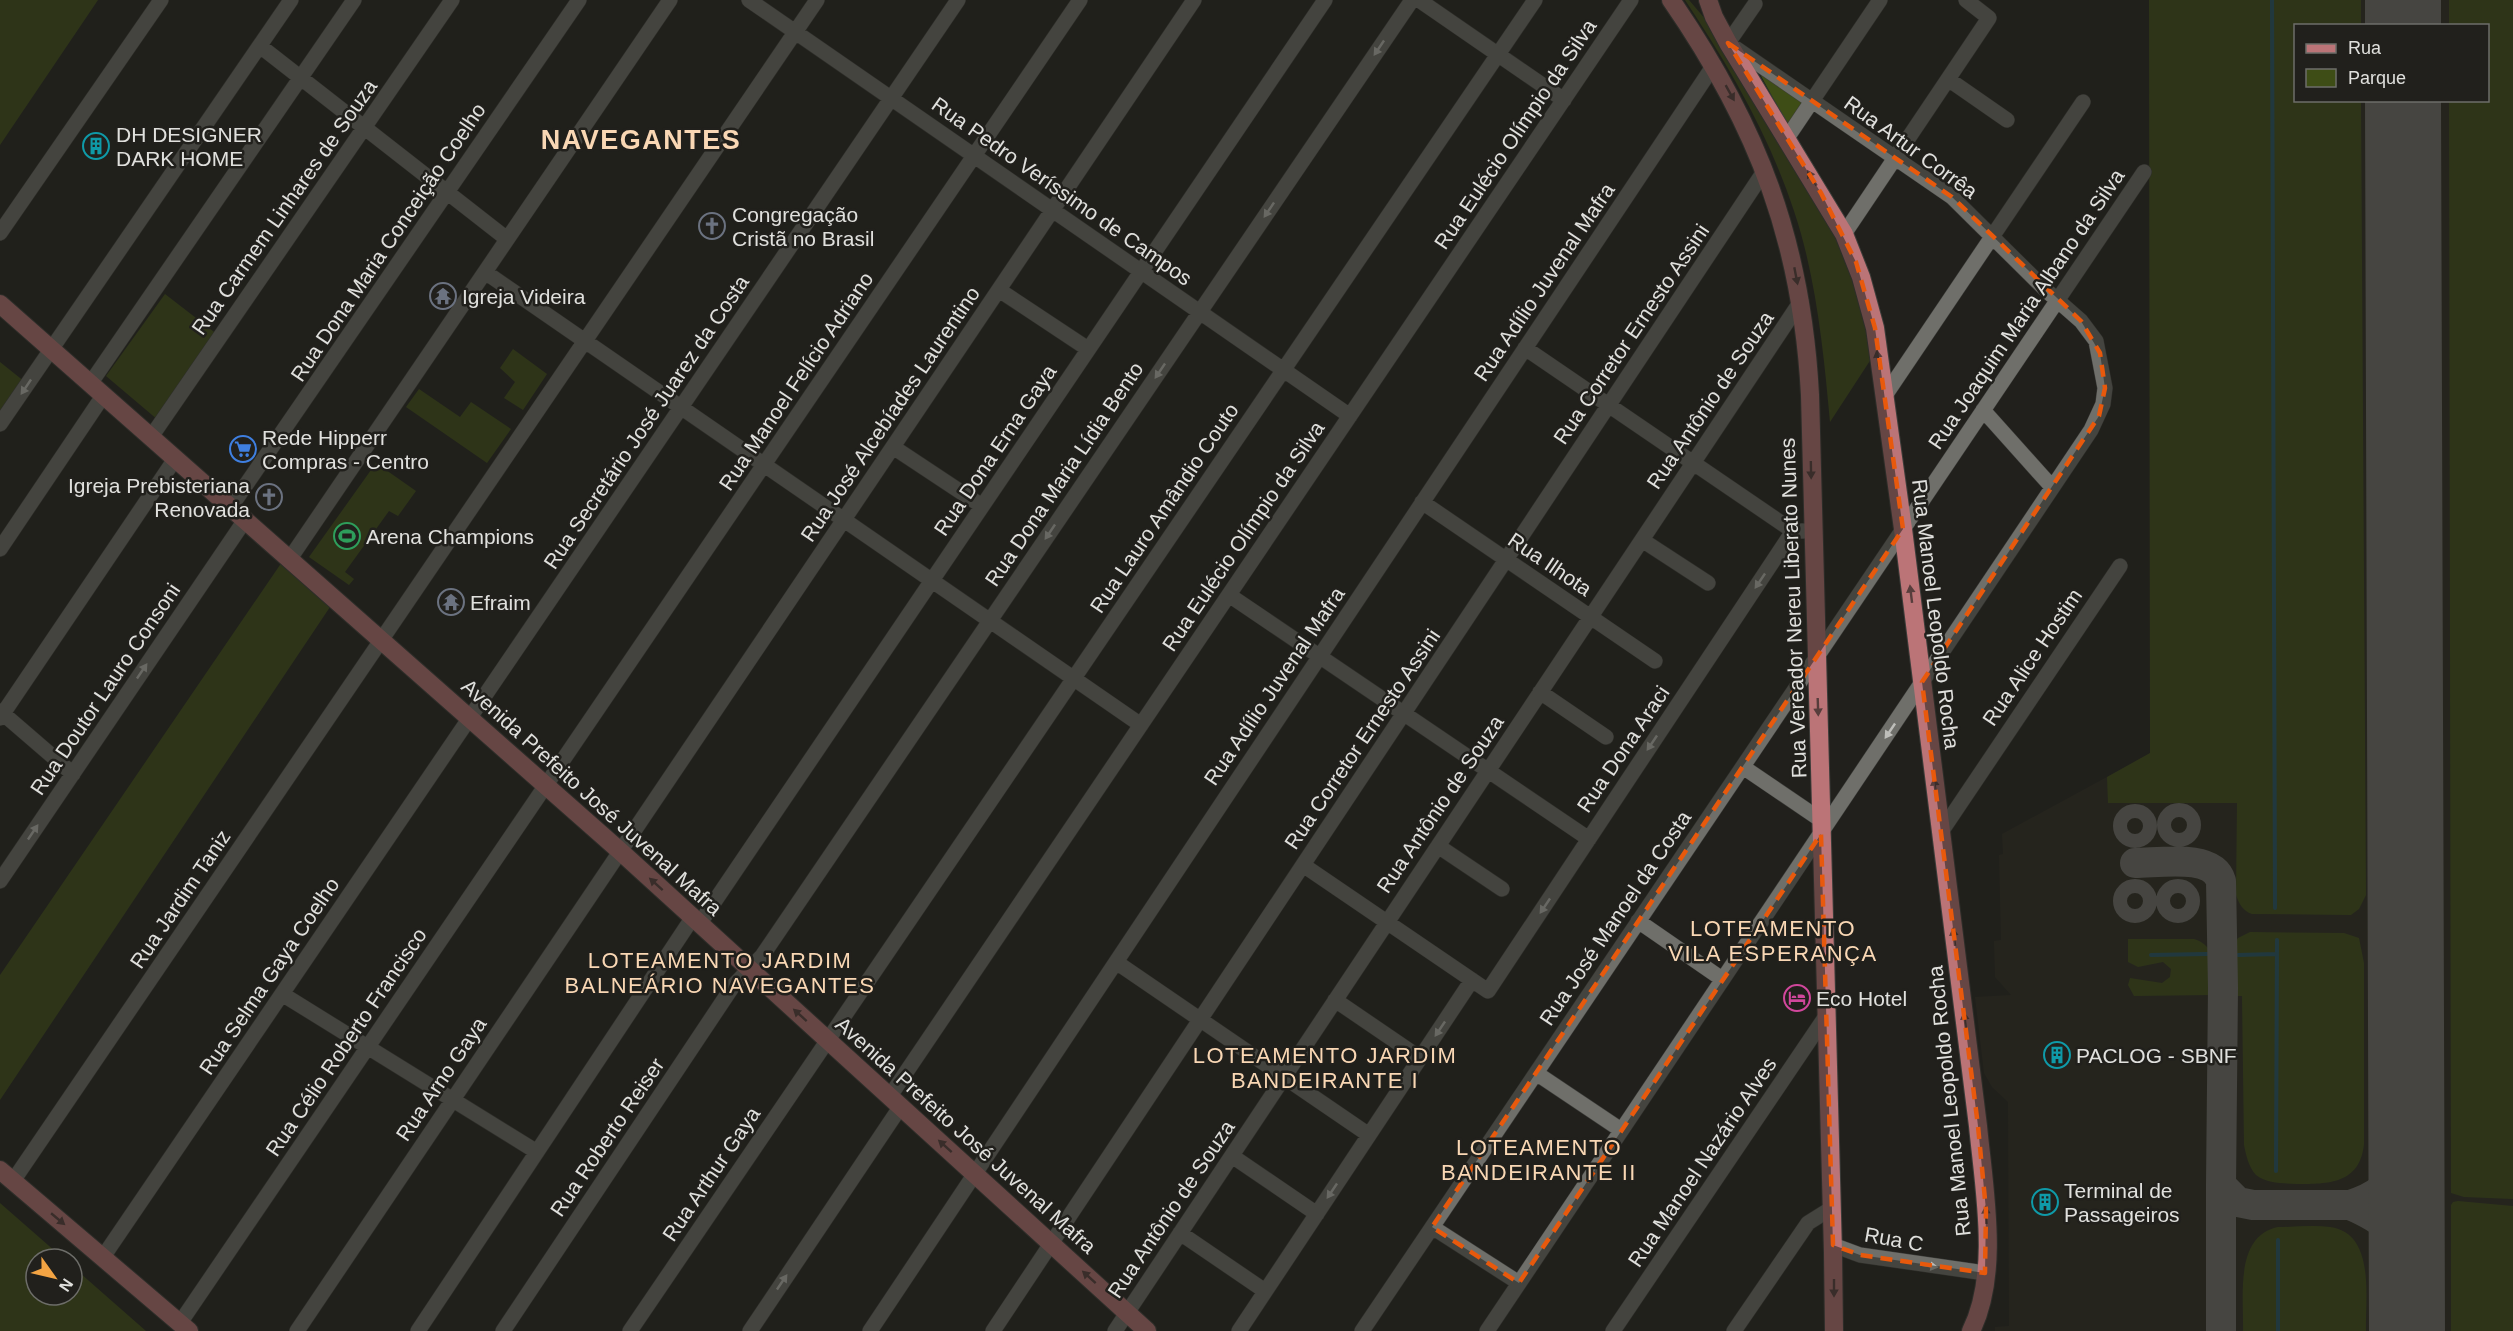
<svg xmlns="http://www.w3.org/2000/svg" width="2513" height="1331" font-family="Arial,sans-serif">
  <rect width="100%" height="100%" fill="#21201c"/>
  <path fill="#2b2920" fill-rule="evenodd" d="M2151,0H2513V1331H1995V1327L2009,1326L2008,1102L1992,1087L1984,1073L1975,997L2011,995L1995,977L1994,941L2001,940L1999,855L2003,854L2002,834L2151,753ZM2296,26H2488V100H2296Z"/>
  <path fill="#3e4d16" d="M0,0H98L0,145Z
    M1685,0H1689L1706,20L1812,188L1852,268L1875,353L1830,422C1824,354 1816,276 1794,211C1769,135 1729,66 1685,0Z
    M2149,0H2361V25L2296,26V100L2361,101L2366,895L2359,909L2351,915L2252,914C2243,911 2239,904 2236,895L2237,803H2108L2107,777L2150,753Z
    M2449,0H2513V1199L2464,1197L2451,1193L2449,101L2488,100V26L2449,25Z
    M1760,74L1807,103L1790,129Z
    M165,294L218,335L158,420L106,376Z
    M513,349L547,374L523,410L504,398L515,382L500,368Z
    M0,362L25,382L0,418Z
    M419,389L460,417L471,402L511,429L487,463L406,407Z
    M376,463L416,491L398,516L389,511L345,572L354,579L349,585L309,557Z
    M282,562L330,607L0,1100V975Z
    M2250,932L2344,933L2359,938L2364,963V1144C2360,1184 2328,1184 2297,1184C2283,1183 2268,1184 2256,1175C2249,1168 2246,1155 2244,1145L2242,996H2233L2232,947L2238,938Z
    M2128,939H2194C2220,947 2213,973 2213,995L2134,996L2128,985L2130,978L2162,983L2170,977L2171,969L2163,962L2138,967L2128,962Z
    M2458,1201L2513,1206V1331H2451V1205L2453,1202Z
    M0,1203L64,1259H36V1295H72V1266L146,1331H0Z
    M2278,1227C2295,1227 2313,1225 2330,1227C2376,1233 2365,1299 2366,1331H2243C2244,1297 2234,1236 2278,1227Z"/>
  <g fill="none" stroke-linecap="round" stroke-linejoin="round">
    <path stroke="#235669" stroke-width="4" d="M2272,0L2275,908
      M2151,955L2207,954
      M2238,955L2277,954
      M2276,1171L2277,940
      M2278,1240V1331"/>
    <path stroke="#73726f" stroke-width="30" d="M2172 825a7 7 0 1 1 14 0a7 7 0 1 1-14 0Z
      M2128 826a7 7 0 1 1 14 0a7 7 0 1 1-14 0Z
      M2135,863C2159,863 2213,853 2221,881L2223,988L2221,1185
      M2128 901a7 7 0 1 1 14 0a7 7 0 1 1-14 0Z
      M2171 901a7 7 0 1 1 14 0a7 7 0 1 1-14 0Z
      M2350,1205C2405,1188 2405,1155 2405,1106C2405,1082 2405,1059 2405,1035
      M2221,1331V1185L2238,1202L2253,1205H2350C2389,1222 2399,1232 2407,1274"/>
    <path stroke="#73726f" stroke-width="76" d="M2403,0V26
      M2403,100L2407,1331"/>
    <defs>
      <path id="minor" d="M749,0L1350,416
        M1419,0L1564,100
        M260,46L507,239
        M1948,79L2007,120
        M1787,138L1880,0
        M0,233L161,0
        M1844,234L1989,18L1966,0
        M485,272L1141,725
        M999,290L1088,349
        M1525,348L1793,531
        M90,384L354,0
        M1884,397L2083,102
        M1983,410L2052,487
        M0,424L291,0
        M151,437L452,0
        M893,447L982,506
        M1422,502L1655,661
        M230,508L579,0
        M1642,540L1708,583
        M0,549L103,396
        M289,560L670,0
        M1229,595L1589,839
        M1540,692L1606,737
        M0,711L73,774
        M0,718L175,459
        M1743,767L1821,820
        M1941,832L2120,566
        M1438,846L1502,889
        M1303,865L1488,991L1793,531H1813
        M0,881L245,520
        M1638,921L1722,979
        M700,923L1325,0
        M1116,962L1369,1135
        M282,994L537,1152
        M1335,1000L1420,1058
        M1536,1073L1621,1130
        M890,1096L1631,0
        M1232,1156L1317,1214
        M13,1181L817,0
        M1432,1227L1519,1283
        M1180,1233L1265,1291
        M1833,1245L1860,1255L1985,1273
        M103,1257L958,0
        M180,1323L1080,0
        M297,1331L1194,0
        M418,1331L693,917
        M503,1331L733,986L762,956L1412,0
        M630,1331L1535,0
        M750,1331L901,1106
        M870,1331L1714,65
        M993,1331L1765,170
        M1115,1331L1801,301
        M1239,1331L1472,980
        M1362,1331L2144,172
        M1487,1331L2091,430L2103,404L2105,388L2096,341L2081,321L2048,292L1952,197L1728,43L1755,4
        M1613,1331L1826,1016
        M1734,1331L1808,1223L1832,1208"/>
      <path id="major" d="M1671,0C1758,126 1802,242 1810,395L1833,1253L1834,1331
        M1708,0L1714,17L1728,43L1844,234L1861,277L1875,328L1903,529L1978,1126C1984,1189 2000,1273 1971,1331
        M0,304L620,851L1147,1331
        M0,1170L189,1331"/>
    </defs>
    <use href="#minor" stroke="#3d3d3a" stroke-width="16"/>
    <use href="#major" stroke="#3d3d3a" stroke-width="20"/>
    <use href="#minor" stroke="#6f6f6a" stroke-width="15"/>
    <use href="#major" stroke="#bb7477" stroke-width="18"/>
  </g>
  <defs><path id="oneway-solid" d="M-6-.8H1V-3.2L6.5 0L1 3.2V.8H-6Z" transform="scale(1.5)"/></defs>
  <g fill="#bebeba">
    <use href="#oneway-solid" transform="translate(1379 48) rotate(124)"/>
    <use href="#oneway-solid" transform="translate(1269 210) rotate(124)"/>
    <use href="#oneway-solid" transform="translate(1160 371) rotate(124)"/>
    <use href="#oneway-solid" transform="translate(26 387) rotate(124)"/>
    <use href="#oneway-solid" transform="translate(1050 532) rotate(124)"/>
    <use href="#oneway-solid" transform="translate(1760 581) rotate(124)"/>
    <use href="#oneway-solid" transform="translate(142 671) rotate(-56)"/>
    <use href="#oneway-solid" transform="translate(1890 731) rotate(124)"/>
    <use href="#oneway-solid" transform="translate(1652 743) rotate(124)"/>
    <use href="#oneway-solid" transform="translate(33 832) rotate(-56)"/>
    <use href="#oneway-solid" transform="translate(1545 906) rotate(124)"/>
    <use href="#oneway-solid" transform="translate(1440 1029) rotate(124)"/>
    <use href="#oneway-solid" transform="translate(1332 1191) rotate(124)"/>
    <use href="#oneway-solid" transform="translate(1929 1266) rotate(9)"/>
    <use href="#oneway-solid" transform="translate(782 1282) rotate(-56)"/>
  </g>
  <g fill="#573d3c">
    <use href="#oneway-solid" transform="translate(1730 93) rotate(61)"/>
    <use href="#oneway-solid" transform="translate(1812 178) rotate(-121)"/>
    <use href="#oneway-solid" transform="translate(1796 276) rotate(79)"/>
    <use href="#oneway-solid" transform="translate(1878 359) rotate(-98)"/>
    <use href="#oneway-solid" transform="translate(1811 470) rotate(89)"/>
    <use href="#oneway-solid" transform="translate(1911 594) rotate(-97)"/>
    <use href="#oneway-solid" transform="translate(1818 707) rotate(88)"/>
    <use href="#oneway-solid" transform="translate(1935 787) rotate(-97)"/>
    <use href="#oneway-solid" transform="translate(656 884) rotate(-138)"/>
    <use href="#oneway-solid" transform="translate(1954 937) rotate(-97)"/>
    <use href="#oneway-solid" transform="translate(800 1015) rotate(-138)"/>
    <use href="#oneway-solid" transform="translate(1965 1021) rotate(-97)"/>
    <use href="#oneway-solid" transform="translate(945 1146) rotate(-138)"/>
    <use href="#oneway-solid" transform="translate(1986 1215) rotate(-93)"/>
    <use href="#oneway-solid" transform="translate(58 1219) rotate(40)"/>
    <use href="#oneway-solid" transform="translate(1089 1277) rotate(-138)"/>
    <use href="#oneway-solid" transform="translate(1834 1288) rotate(90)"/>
  </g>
  <path d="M0 0H2513V1331H0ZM1728,43L1952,197L2081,321L2100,353L2105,388L2099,416L1922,682L1978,1126L1986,1210L1985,1273L1860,1255L1833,1245L1821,834L1519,1283L1432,1227L1903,529L1875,328L1856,262L1821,193Z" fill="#21201c" fill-opacity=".55" fill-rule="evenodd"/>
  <path fill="none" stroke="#e8590c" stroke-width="4.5" stroke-dasharray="12 8" stroke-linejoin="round" d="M1728,43L1952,197L2081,321L2100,353L2105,388L2099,416L1922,682L1978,1126L1986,1210L1985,1273L1860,1255L1833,1245L1821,834L1519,1283L1432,1227L1903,529L1875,328L1856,262L1821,193Z"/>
  <defs>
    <symbol id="building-ring" viewBox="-11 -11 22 22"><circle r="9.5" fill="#21201c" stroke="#0f9aa8" stroke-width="1.5"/><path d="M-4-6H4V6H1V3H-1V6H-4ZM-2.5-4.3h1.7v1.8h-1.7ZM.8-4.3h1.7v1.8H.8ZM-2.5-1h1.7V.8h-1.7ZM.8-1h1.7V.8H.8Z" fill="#0f9aa8"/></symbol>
    <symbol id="church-ring" viewBox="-11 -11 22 22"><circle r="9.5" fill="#21201c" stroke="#6b7280" stroke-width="1.5"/><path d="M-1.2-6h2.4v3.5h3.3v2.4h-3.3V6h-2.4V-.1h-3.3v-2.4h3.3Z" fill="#6b7280"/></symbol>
    <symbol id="temple-ring" viewBox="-11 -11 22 22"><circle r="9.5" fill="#21201c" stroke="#6b7280" stroke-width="1.5"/><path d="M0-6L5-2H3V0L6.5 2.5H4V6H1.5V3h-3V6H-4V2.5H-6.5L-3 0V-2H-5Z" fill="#6b7280"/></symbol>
    <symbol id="supermarket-ring" viewBox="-11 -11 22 22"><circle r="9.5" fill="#21201c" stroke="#3f7fe0" stroke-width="1.5"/><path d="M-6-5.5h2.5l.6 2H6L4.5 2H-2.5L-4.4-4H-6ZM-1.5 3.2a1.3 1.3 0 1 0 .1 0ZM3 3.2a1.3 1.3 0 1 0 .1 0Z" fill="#3f7fe0"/></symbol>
    <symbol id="stadium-ring" viewBox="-11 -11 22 22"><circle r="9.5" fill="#21201c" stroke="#2e9e5b" stroke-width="1.5"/><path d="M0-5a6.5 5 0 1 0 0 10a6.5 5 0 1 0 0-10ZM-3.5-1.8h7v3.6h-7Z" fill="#2e9e5b"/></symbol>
    <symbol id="hotel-ring" viewBox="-11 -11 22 22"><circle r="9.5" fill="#21201c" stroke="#d1479c" stroke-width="1.5"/><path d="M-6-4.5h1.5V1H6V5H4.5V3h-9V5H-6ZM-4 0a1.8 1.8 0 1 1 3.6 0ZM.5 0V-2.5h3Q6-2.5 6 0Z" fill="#d1479c"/></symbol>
  </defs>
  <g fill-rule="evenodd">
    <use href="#building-ring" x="81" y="131" width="30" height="30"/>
    <use href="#church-ring" x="697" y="211" width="30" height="30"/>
    <use href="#temple-ring" x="428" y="281" width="30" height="30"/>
    <use href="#supermarket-ring" x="228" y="434" width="30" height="30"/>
    <use href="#church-ring" x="254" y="482" width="30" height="30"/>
    <use href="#stadium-ring" x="332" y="521" width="30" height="30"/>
    <use href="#temple-ring" x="436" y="587" width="30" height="30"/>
    <use href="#hotel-ring" x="1782" y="983" width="30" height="30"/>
    <use href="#building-ring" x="2042" y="1040" width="30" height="30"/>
    <use href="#building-ring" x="2030" y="1187" width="30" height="30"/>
  </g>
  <g text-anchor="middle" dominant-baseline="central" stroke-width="5" stroke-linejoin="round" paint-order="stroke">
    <g font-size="21" fill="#e0e0dd" stroke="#21201c" text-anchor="start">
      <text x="116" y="134">DH DESIGNER<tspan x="116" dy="24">DARK HOME</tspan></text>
      <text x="732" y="214">Congregação<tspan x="732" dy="24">Cristã no Brasil</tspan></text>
      <text x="462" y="296">Igreja Videira</text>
      <text x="262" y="437">Rede Hipperr<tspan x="262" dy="24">Compras - Centro</tspan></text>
      <text x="250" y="485" text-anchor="end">Igreja Prebisteriana<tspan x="250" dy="24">Renovada</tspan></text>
      <text x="366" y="536">Arena Champions</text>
      <text x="470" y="602">Efraim</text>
      <text x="1816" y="998">Eco Hotel</text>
      <text x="2076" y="1055">PACLOG - SBNF</text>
      <text x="2064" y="1190">Terminal de<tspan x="2064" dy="24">Passageiros</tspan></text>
    </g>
    <g font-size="21" fill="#e0e0dd" stroke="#21201c">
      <text transform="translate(1515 134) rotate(-56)">Rua Eulécio Olímpio da Silva</text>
      <text transform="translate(1911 147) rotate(36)">Rua Artur Corrêa</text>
      <text transform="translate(1062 191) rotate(35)">Rua Pedro Veríssimo de Campos</text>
      <text transform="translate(284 207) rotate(-55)">Rua Carmem Linhares de Souza</text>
      <text transform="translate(388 242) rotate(-56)">Rua Dona Maria Conceição Coelho</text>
      <text transform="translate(1544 282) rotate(-56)">Rua Adílio Juvenal Mafra</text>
      <text transform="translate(2026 309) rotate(-56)">Rua Joaquim Maria Albano da Silva</text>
      <text transform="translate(1631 334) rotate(-56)">Rua Corretor Ernesto Assini</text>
      <text transform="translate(796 381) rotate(-56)">Rua Manoel Felício Adriano</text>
      <text transform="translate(1710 400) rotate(-56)">Rua Antônio de Souza</text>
      <text transform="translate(890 414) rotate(-56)">Rua José Alcebíades Laurentino</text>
      <text transform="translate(646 422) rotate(-56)">Rua Secretário José Juarez da Costa</text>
      <text transform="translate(995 450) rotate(-56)">Rua Dona Erna Gaya</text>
      <text transform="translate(1064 474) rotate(-56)">Rua Dona Maria Lídia Bento</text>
      <text transform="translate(1164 508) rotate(-56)">Rua Lauro Amândio Couto</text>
      <text transform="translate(1243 536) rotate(-56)">Rua Eulécio Olímpio da Silva</text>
      <text transform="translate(1550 564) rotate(34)">Rua Ilhota</text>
      <text transform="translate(1793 608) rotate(-92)">Rua Vereador Nereu Liberato Nunes</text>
      <text transform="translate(1936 614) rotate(83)">Rua Manoel Leopoldo Rocha</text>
      <text transform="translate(2032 657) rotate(-56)">Rua Alice Hostim</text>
      <text transform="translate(1274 686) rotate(-56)">Rua Adílio Juvenal Mafra</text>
      <text transform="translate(105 689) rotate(-56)">Rua Doutor Lauro Consoni</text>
      <text transform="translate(1362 739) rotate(-56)">Rua Corretor Ernesto Assini</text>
      <text transform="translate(1623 749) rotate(-56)">Rua Dona Araci</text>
      <text transform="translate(592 797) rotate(42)">Avenida Prefeito José Juvenal Mafra</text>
      <text transform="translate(1440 804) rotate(-56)">Rua Antônio de Souza</text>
      <text transform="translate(180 899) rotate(-56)">Rua Jardim Taniz</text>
      <text transform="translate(1615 918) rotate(-56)">Rua José Manoel da Costa</text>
      <text transform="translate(269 976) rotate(-56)">Rua Selma Gaya Coelho</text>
      <text transform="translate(346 1042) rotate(-56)">Rua Célio Roberto Francisco</text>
      <text transform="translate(441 1079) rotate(-56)">Rua Arno Gaya</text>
      <text transform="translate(1949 1101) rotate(-96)">Rua Manoel Leopoldo Rocha</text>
      <text transform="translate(966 1135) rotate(42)">Avenida Prefeito José Juvenal Mafra</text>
      <text transform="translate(607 1137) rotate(-56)">Rua Roberto Reiser</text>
      <text transform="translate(1702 1162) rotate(-56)">Rua Manoel Nazário Alves</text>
      <text transform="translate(711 1174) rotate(-56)">Rua Arthur Gaya</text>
      <text transform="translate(1171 1209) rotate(-56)">Rua Antônio de Souza</text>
      <text transform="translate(1894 1239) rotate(10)">Rua C</text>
    </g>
    <g font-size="22" letter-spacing="1.5" fill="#f9d7b4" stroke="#21201c">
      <text x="1773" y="928">LOTEAMENTO<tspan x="1773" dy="25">VILA ESPERANÇA</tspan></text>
      <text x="720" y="960">LOTEAMENTO JARDIM<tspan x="720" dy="25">BALNEÁRIO NAVEGANTES</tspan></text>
      <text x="1325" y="1055">LOTEAMENTO JARDIM<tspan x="1325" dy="25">BANDEIRANTE I</tspan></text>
      <text x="1539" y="1147">LOTEAMENTO<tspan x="1539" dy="25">BANDEIRANTE II</tspan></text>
    </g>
    <g font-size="27" font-weight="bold" letter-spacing="1.5" fill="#f9d7b4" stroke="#21201c">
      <text x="641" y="140">NAVEGANTES</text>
    </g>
  </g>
  <rect x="2294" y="24" width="195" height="78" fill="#21201c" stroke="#6d6d69" stroke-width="1.5"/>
  <rect x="2306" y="44" width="30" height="9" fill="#bb7477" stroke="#6d6d69" stroke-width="1.5"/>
  <text x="2348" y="54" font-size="18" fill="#e0e0dd">Rua</text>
  <rect x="2306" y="69" width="30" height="18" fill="#3e4d16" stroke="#6d6d69" stroke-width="1.5"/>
  <text x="2348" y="84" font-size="18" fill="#e0e0dd">Parque</text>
  <g transform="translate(54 1277) rotate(124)"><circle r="28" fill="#21201c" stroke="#6d6d69" stroke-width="1.5"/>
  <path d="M0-4.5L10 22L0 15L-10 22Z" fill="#f3a443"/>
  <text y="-9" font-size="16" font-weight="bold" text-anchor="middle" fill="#e0e0dd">N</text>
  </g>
</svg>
